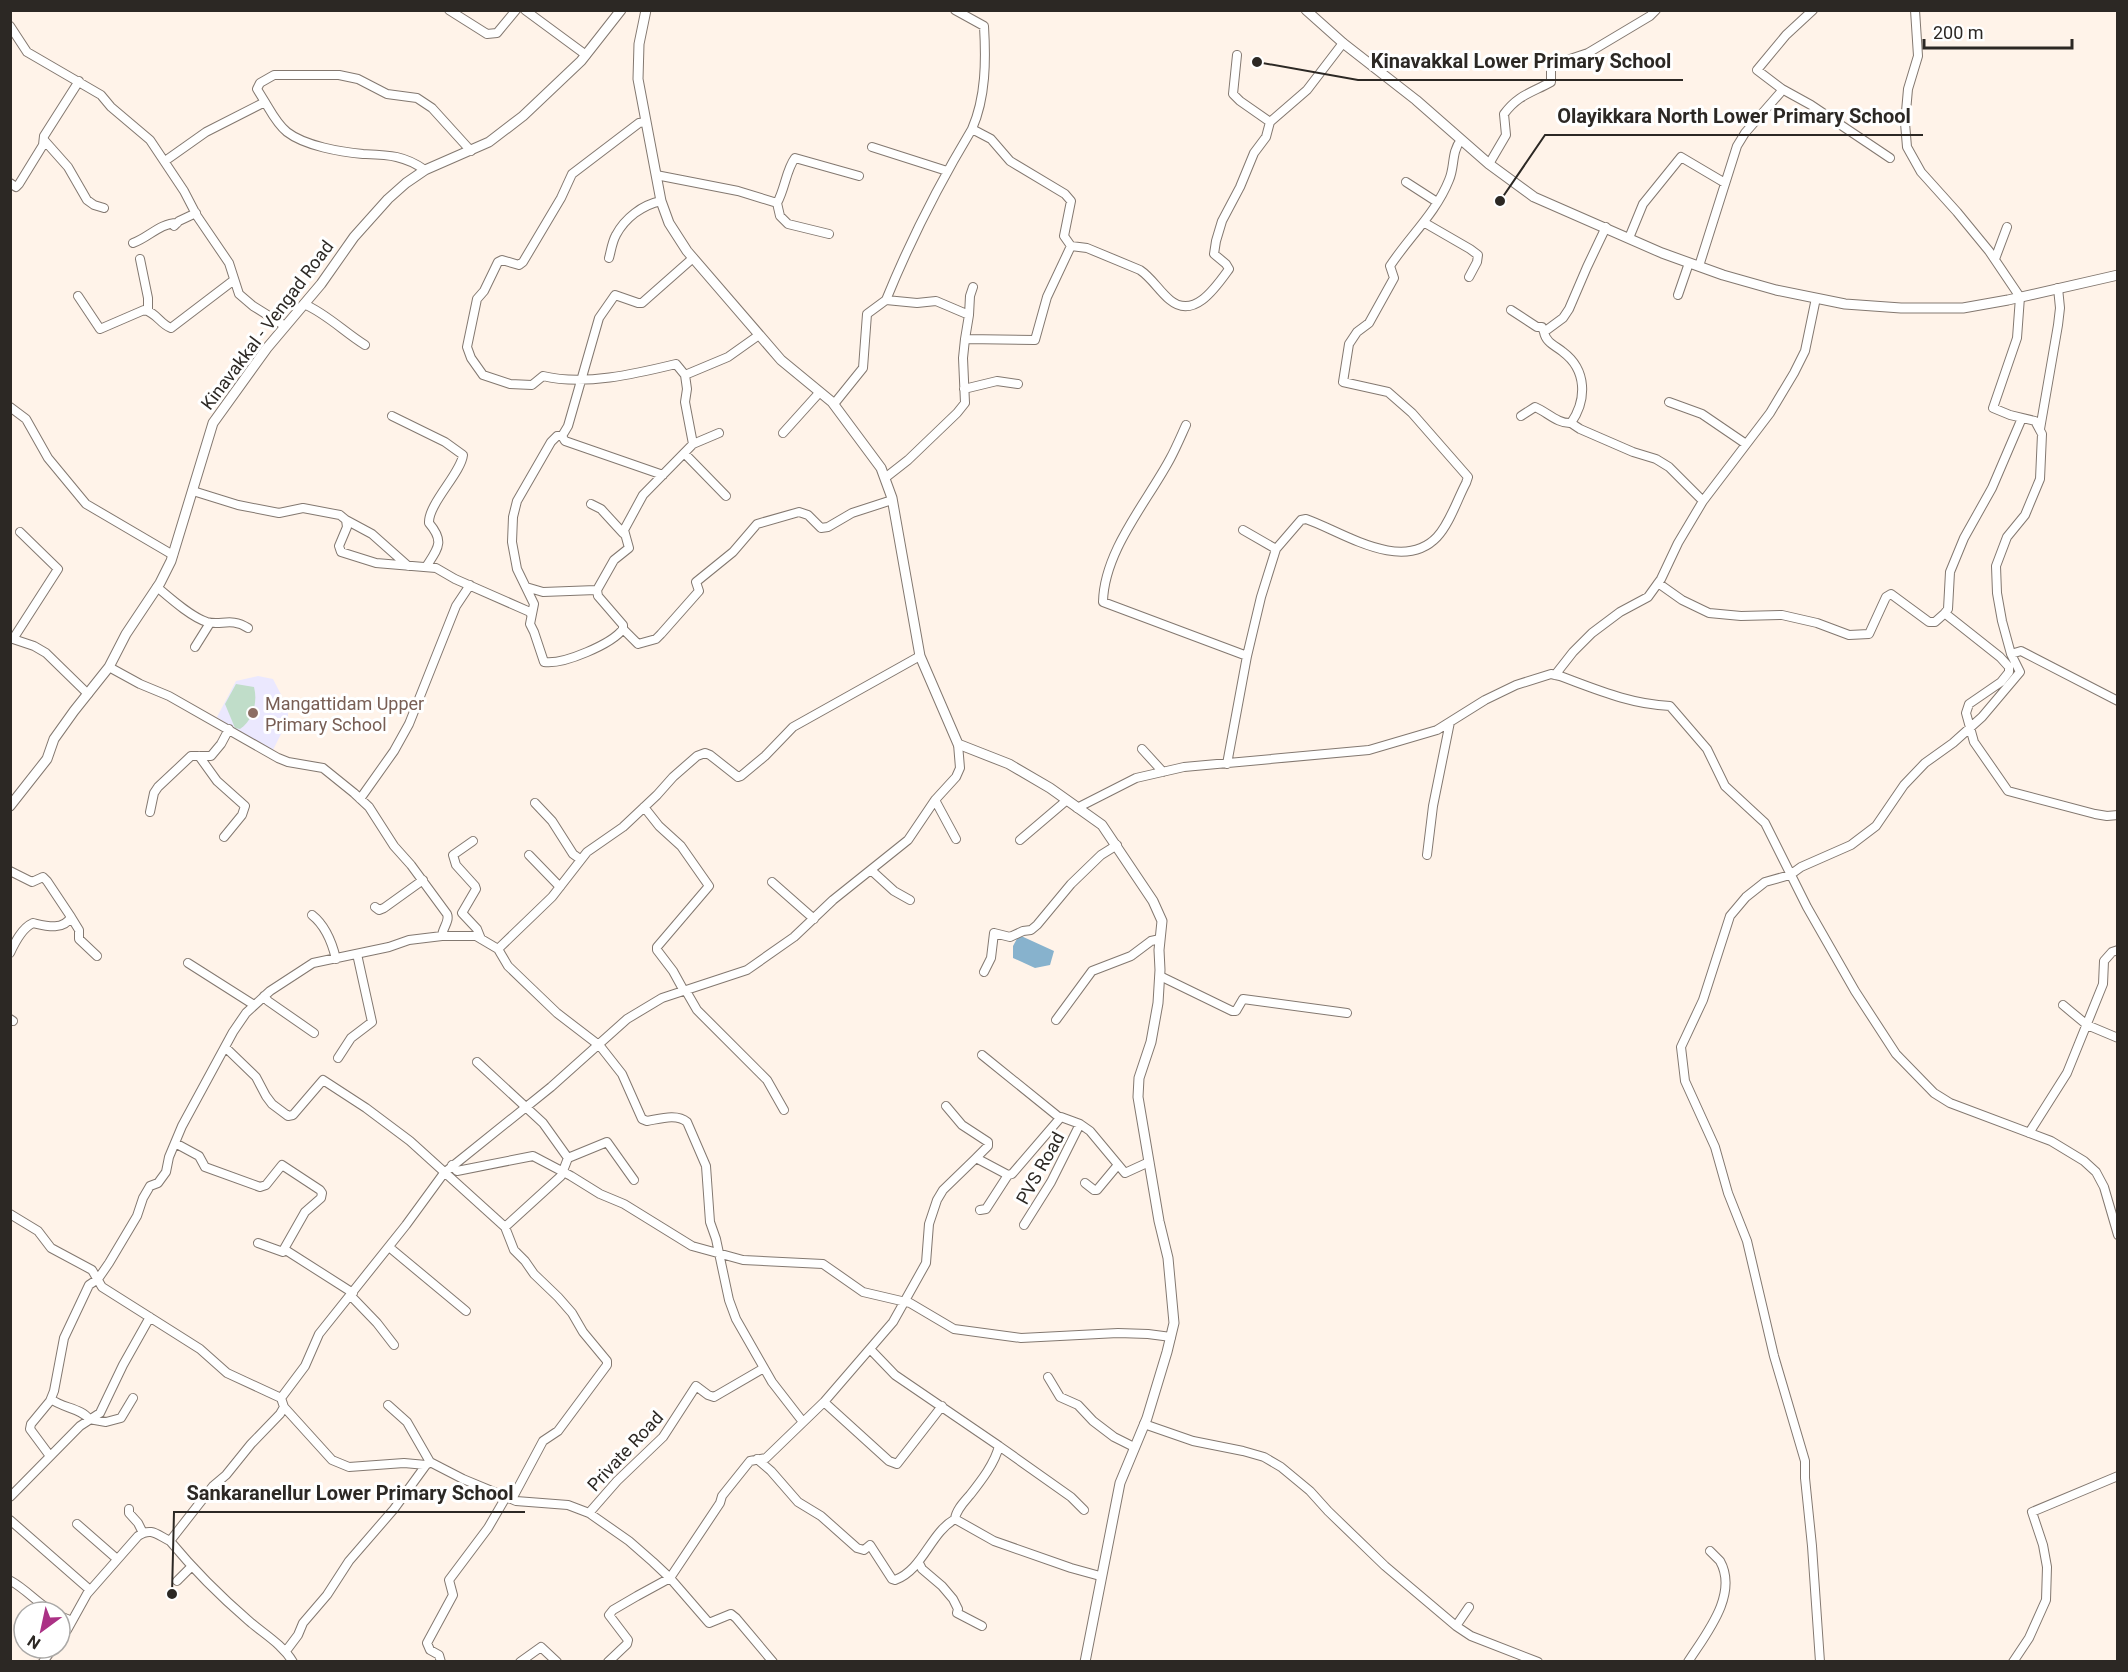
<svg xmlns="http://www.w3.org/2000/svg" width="2128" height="1672" font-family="Roboto,sans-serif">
  <rect width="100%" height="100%" fill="#fff3e9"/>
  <path fill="#ebe8fe" d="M258,676L273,679L288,708V720L272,752L258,745L217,717L236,681Z"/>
  <path fill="#c0ddc9" d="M236,684L254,687C258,702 253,720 240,729L235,728L225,704Z"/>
  <path fill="#87b2cd" d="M1019,935L1054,951L1050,965L1035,968L1013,958V946Z"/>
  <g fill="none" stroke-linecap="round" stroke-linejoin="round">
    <defs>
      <path id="minor" d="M449,10L487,34L497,33L516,10
        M525,10L586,55
        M10,26L27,52L101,95L111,107L150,140L184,191L197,216L229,263L239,294L253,306L285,326
        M1237,55L1233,94L1240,101L1270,122
        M1782,89L1811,105L1890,158
        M265,102C271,112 277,124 287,132C305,146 341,152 363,154C388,155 404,155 425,170
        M646,122L639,123L572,174L561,198L523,262L519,265L502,260L498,262L484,291L477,299L467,347L471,358L483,375L510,384L532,385L543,376C584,386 635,374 676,364L685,375
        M44,140L68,167L87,200L94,205L104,208
        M872,147L947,171
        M165,161L206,132L265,102L257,89L260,83L274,75H339L358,79L387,94L417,98L432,108L471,151
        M1489,164L1506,135L1504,114C1518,95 1531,93 1551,82V69L1555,64L1588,53L1650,16L1656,10
        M656,175L738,191L777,203
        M1406,182L1437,202
        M10,183L16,187L19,184L43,145L44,136L79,81
        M1425,223L1470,249L1478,255L1477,262L1469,277
        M174,226L179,221L196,213
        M829,234L788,224L780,216L777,203C785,189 786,170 795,158L859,176
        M1629,238L1643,204L1681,157L1725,183
        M133,243C148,238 160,223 177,223
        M1071,246L1087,248L1140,270C1152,278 1159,291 1170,300C1194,320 1216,287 1229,269L1226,264L1214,254L1216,241L1222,221L1240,187L1254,153L1266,137L1270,122L1307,90L1343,43
        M609,258C611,251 612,242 616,235C625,218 642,205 661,201
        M140,259L148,298V310
        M1995,259L2007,227
        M1699,266L1737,146L1745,133L1780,93L1782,89L1757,70L1786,35L1813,10
        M1678,295L1689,263
        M78,296L100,329L144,310C156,312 160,324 171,328L234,280
        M886,300C910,241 939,184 972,129
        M304,304C327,314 344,332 365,345
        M1511,310L1537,327H1542L1544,332
        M969,315L970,296L973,287
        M685,375L687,389L685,402L693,444L643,495L624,530L629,548L614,560L597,590L598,596L623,625V629C612,644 563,665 544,662L534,632L530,624L534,604L517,569L512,542L513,517L517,501L551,442L557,436H562L568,426L599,318L615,295L638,303H642L693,258
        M685,375L728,357L759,335
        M964,389L997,381L1018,384
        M1669,402L1702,414L1746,444
        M834,404L863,368L867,314L886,300L917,303L936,301L969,315L965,339L1035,340L1047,297L1071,246L1064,236L1071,201L1065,194L1010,161L991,139L972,129C986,97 986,60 984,26L955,10
        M10,407L26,419L48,458L86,504L173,555
        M392,416L445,442L463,455C461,473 428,504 429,523C445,542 438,548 426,567
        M1521,416L1535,407C1547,412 1558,424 1571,423C1587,400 1587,370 1563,352C1556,346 1546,343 1544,332L1563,318L1569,309L1587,267L1606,227
        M1571,423L1580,429L1633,452L1656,459L1669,467L1703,501
        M1186,425C1181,436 1176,448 1170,459C1147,502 1104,551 1103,602L1247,656
        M2040,429L2058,325L2060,308L2058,288
        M783,433L819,393
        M562,436L565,441L663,475
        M693,444L719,433
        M685,454L726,496
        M885,478L908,460L957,413L965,403L963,358L965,339
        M193,491L238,505L279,513L303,508L340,515L346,520L347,527L339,546L341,552L376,563L436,568L455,579L530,612L531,615
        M591,504L601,509L623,533
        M346,520L372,534L408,566
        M1243,530L1276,549
        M1658,583L1682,600L1709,613L1741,616L1782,615L1817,623L1849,635L1869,634L1886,597L1891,594L1929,622H1935L1944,614L1947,615L2000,657L2009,667V672L2001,682L1969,704L1966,713L1974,742L2008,791L2095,814L2107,816L2118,815
        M157,587C170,598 191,617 207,622C221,626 231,617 248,628
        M526,587L543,592L596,590
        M1944,614L1948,609L1950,572L1964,538L1992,488L2022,418
        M623,629L638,644L656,639L661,634L699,591L696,582L733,552L757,524L799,512L808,515L821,528L828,527L852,513L892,500
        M10,638L34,646L46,653L88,694
        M13,639L58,569L20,532
        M195,647L210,623
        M2011,654L2021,651L2118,701
        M109,667L140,684L169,696L278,758L288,762L323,768L354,793L369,807L394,846L411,865L447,914C450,921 442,929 442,936
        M1555,675L1573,652L1592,633L1620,612L1648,597L1661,579L1678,543L1703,501L1770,413L1794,373L1805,351L1816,298
        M1142,749L1163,772
        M199,756L217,781L245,806L242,815L224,837
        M1227,764L1247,656L1261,597L1276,549L1301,520L1306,519C1341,531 1402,574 1437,537C1450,523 1457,500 1466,483L1468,477L1412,413L1388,392L1343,382L1349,344L1357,332L1369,323L1394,278L1390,266C1409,237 1436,213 1449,180C1455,167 1451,152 1461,140
        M360,799L394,751L409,724L456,606L470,585
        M935,800L956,839
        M535,803L552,821L573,854L580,859
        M644,807L659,826L681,846L709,886L657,947V950L673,971L684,991
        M1077,808L1136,778L1184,767L1369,750L1437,730L1485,700L1516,685L1551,674L1560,676C1598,690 1630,704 1670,706L1707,749L1725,786L1765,823L1807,907L1855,991L1896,1054L1934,1093L1950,1103L2051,1141L2084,1161L2096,1172L2104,1187L2118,1235
        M150,812L154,793L158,787L191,756H211L221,744L229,729
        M1020,840L1067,800
        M473,841L453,855L456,865L475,886L476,889L462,913L477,929L481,939
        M529,855L560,887
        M1427,855L1433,806L1450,722
        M871,870L894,891L910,900
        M10,871L32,882L43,877L47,881L71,917C63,931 46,926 33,923C22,928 15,942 10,953
        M772,882L814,919
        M375,907L379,910L384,908L423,880
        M312,915C326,926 332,942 336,959
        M71,917L79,930V939L97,956
        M498,949L552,897L587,852L623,827L657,795L673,777L697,756L705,753L710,755L738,777L741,776L765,756L793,727L920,656
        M188,963L254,1005
        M984,972L991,958L994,933L1010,937L1023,931L1031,930L1037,925L1071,884L1101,855L1117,845
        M1160,976L1232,1011H1236L1243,999L1347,1013
        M686,991L697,1010L767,1080L784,1110
        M264,996L268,1001L314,1033
        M2063,1005L2087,1025L2118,1038
        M10,1019L13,1021
        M1056,1020L1092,971L1131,956L1151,941L1160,939
        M225,1047L256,1077L266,1096L272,1104L288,1116L293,1115L323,1080L366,1108L410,1141L505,1227L514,1250L525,1261L534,1274L558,1297L572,1313L583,1332L607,1361V1365L558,1431L543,1441L512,1499
        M982,1055L1060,1118
        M338,1058L351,1038L372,1022L357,954
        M477,1062L543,1123L568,1158
        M946,1106L962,1125L988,1142V1146L976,1158
        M2029,1133L2067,1073L2103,984L2104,961L2112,952L2118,950
        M175,1143L199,1156L205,1167L260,1187L266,1185L282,1165L320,1190L322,1193L321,1198L305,1212L284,1249
        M452,1165L457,1171L533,1156L571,1176L600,1194L624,1204L692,1246L743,1260L823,1264L863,1292L910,1303L954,1329L1021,1338L1118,1333L1148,1334L1171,1337
        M1085,1183L1094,1190H1097L1117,1166
        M980,1210L986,1209L1008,1175
        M10,1214L38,1231L51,1248L92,1270L102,1287L200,1349L227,1373L281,1398L305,1366L319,1334L406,1225L444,1173L551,1087L627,1019L662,998L747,970L794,937L833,900L908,840L935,800L956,777L960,768L958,744
        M1024,1225L1051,1182L1080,1124
        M505,1227L561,1176L568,1158L607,1142L634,1180
        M258,1243L283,1252L284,1249L353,1293
        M389,1247L466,1311
        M351,1296L377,1323L394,1345
        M870,1349L895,1375L999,1446C995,1463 981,1481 970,1495C964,1502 956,1510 955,1519L994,1541L1071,1568L1100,1576
        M1048,1377L1060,1397L1078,1405L1093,1421L1114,1437L1134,1447
        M281,1398L284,1407L280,1414L251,1444L226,1475L213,1486L170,1541C194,1570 220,1596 249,1621C264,1634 282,1644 293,1662
        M51,1399C62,1408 81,1408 89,1419L106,1422L121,1418L133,1398
        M824,1402L889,1461L897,1464L942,1406
        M388,1405L407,1422L430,1462L463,1479L516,1501L568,1505L589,1513L629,1541L653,1562L670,1578L709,1623L731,1614L736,1618L773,1662
        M284,1407L332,1460L349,1467L404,1463L426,1465L429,1463
        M1144,1424L1193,1441L1243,1451L1264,1457L1281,1467L1310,1491L1328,1511L1385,1566L1456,1626L1471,1636L1538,1662
        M999,1446L1071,1497L1084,1510
        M50,1456L30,1429L31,1424L50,1401L54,1391L64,1338L89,1285L98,1279L109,1263L137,1216L143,1198L150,1186L158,1183L166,1172L169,1157L182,1126L233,1032L246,1013L270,991L313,963L389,947L409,940L442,936H476L498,949L508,966L557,1013L600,1046L622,1074L642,1119L647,1121C659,1119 677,1113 687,1122L706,1166L710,1222L716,1239L729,1300L736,1319L772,1382L803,1422
        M757,1459L771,1471L798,1502L821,1516L857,1548L864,1550L870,1545L892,1579L895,1580C923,1570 930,1533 955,1519
        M10,1497L80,1426L100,1413L123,1365L150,1317
        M129,1509V1513L138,1523L143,1533
        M589,1513L617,1481L663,1437L696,1386L708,1395L714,1397L764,1368
        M10,1520L90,1590
        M77,1524L117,1559
        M919,1563L922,1569L942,1586L953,1599L958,1609L957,1613L982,1626
        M11,1581C27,1590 37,1603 53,1612
        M177,1581L192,1566
        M60,1616L72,1621
        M1456,1626L1469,1607
        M60,1639L67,1630L87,1594L138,1536C152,1527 157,1535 170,1541
        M286,1651L298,1635L303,1623L327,1595L349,1561L394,1509L426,1465
        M43,1662L53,1648
        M441,1662L439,1655L430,1650L427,1643L453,1595L449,1580L488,1528L506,1497
        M520,1662L541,1647L557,1662
        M608,1662L627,1644L628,1640L609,1615L613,1610L637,1596L670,1578L720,1503L722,1496L750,1461L766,1458L824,1402L893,1322L926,1263L929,1224L937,1200L943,1190L976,1158L1008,1175L1012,1174L1061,1117L1080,1124L1090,1131L1125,1173L1149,1162
        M1688,1662C1705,1635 1739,1595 1720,1561C1717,1558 1713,1554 1710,1551
        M1820,1662L1812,1546L1805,1478V1461L1774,1356L1747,1241L1728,1193L1715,1147L1685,1081L1681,1047L1703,1000L1730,916L1746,897L1765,882L1790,875L1801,867L1851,845L1876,826L1904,785L1925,763L1953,743L1982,717L2020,672L2011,654L2002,621L1997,593L1996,566L2007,537L2025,515L2040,479L2042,434L2035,421L2010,415L1993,408L2017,338L2020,297L1989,251L1957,212L1921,172L1907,147L1905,123L1908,89L1918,56L1915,10
        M2013,1662L2029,1638L2046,1600L2047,1567L2043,1545L2032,1512L2118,1476"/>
      <path id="major" d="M646,10L639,44L638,79L661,201L669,223L687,251L781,360L832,402L881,468L892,498L920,656L958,744L1009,764L1050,788L1102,825L1153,901L1162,921L1159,950L1160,970L1158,1003L1151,1042L1139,1078L1138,1097L1159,1221L1168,1258L1174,1323L1167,1352L1147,1418L1120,1483L1085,1662
        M1306,10L1343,43L1416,100L1489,164L1534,197L1662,253L1723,275L1776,290L1845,304L1901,308H1963L2008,300L2118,275
        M10,806L47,759L54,739L74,711L109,667L126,634L160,583L171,561L213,423L267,348L321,284L354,237L388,199L406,183L425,170L489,142L523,116L581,61L621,10"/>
    </defs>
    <use href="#minor" stroke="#837870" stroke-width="10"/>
    <use href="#major" stroke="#837870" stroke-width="11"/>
    <use href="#minor" stroke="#fff" stroke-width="8"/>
    <use href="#major" stroke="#fff" stroke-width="9"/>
  </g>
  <circle fill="#8d6e63" stroke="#fff" stroke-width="2" cx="253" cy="713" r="6"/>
  <g text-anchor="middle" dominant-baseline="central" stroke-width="6" stroke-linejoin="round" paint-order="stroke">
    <g font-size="18" fill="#2c2824" stroke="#fff">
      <text transform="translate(267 325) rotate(-53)">Kinavakkal - Vengad Road</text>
      <text transform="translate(1040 1168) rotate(-61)">PVS Road</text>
      <text transform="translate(625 1451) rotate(-47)">Private Road</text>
    </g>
    <g font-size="18" fill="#785e54" stroke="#fff" text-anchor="start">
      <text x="265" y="703">Mangattidam Upper<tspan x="265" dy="21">Primary School</tspan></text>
    </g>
  </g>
  <path fill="none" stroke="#2c2824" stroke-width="2" d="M1257 62L1358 80H1683M1500 201L1545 135H1923M172 1594L174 1512H525"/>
  <g fill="#2c2824" stroke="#fff" stroke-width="2">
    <circle cx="1257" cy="62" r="6"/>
    <circle cx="1500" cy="201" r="6"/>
    <circle cx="172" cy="1594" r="6"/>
  </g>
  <g font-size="20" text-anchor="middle" font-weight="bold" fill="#2c2824" stroke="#fff" stroke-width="6" stroke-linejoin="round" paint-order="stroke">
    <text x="1521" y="68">Kinavakkal Lower Primary School</text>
    <text x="1734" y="123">Olayikkara North Lower Primary School</text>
    <text x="350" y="1500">Sankaranellur Lower Primary School</text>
  </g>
  <rect width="2128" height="1672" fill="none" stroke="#2c2824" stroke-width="24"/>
  <g transform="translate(42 1630) rotate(213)"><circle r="28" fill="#ffffff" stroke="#aba9a7" stroke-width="1.5"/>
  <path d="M0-4.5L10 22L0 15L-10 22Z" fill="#ab3185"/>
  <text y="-9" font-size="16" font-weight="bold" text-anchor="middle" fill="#2c2824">N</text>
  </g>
  <path d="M1924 39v9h148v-9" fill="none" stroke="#2c2824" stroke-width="3"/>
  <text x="1933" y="39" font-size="18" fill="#2c2824" stroke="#ffffff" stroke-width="4.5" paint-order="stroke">200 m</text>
</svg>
